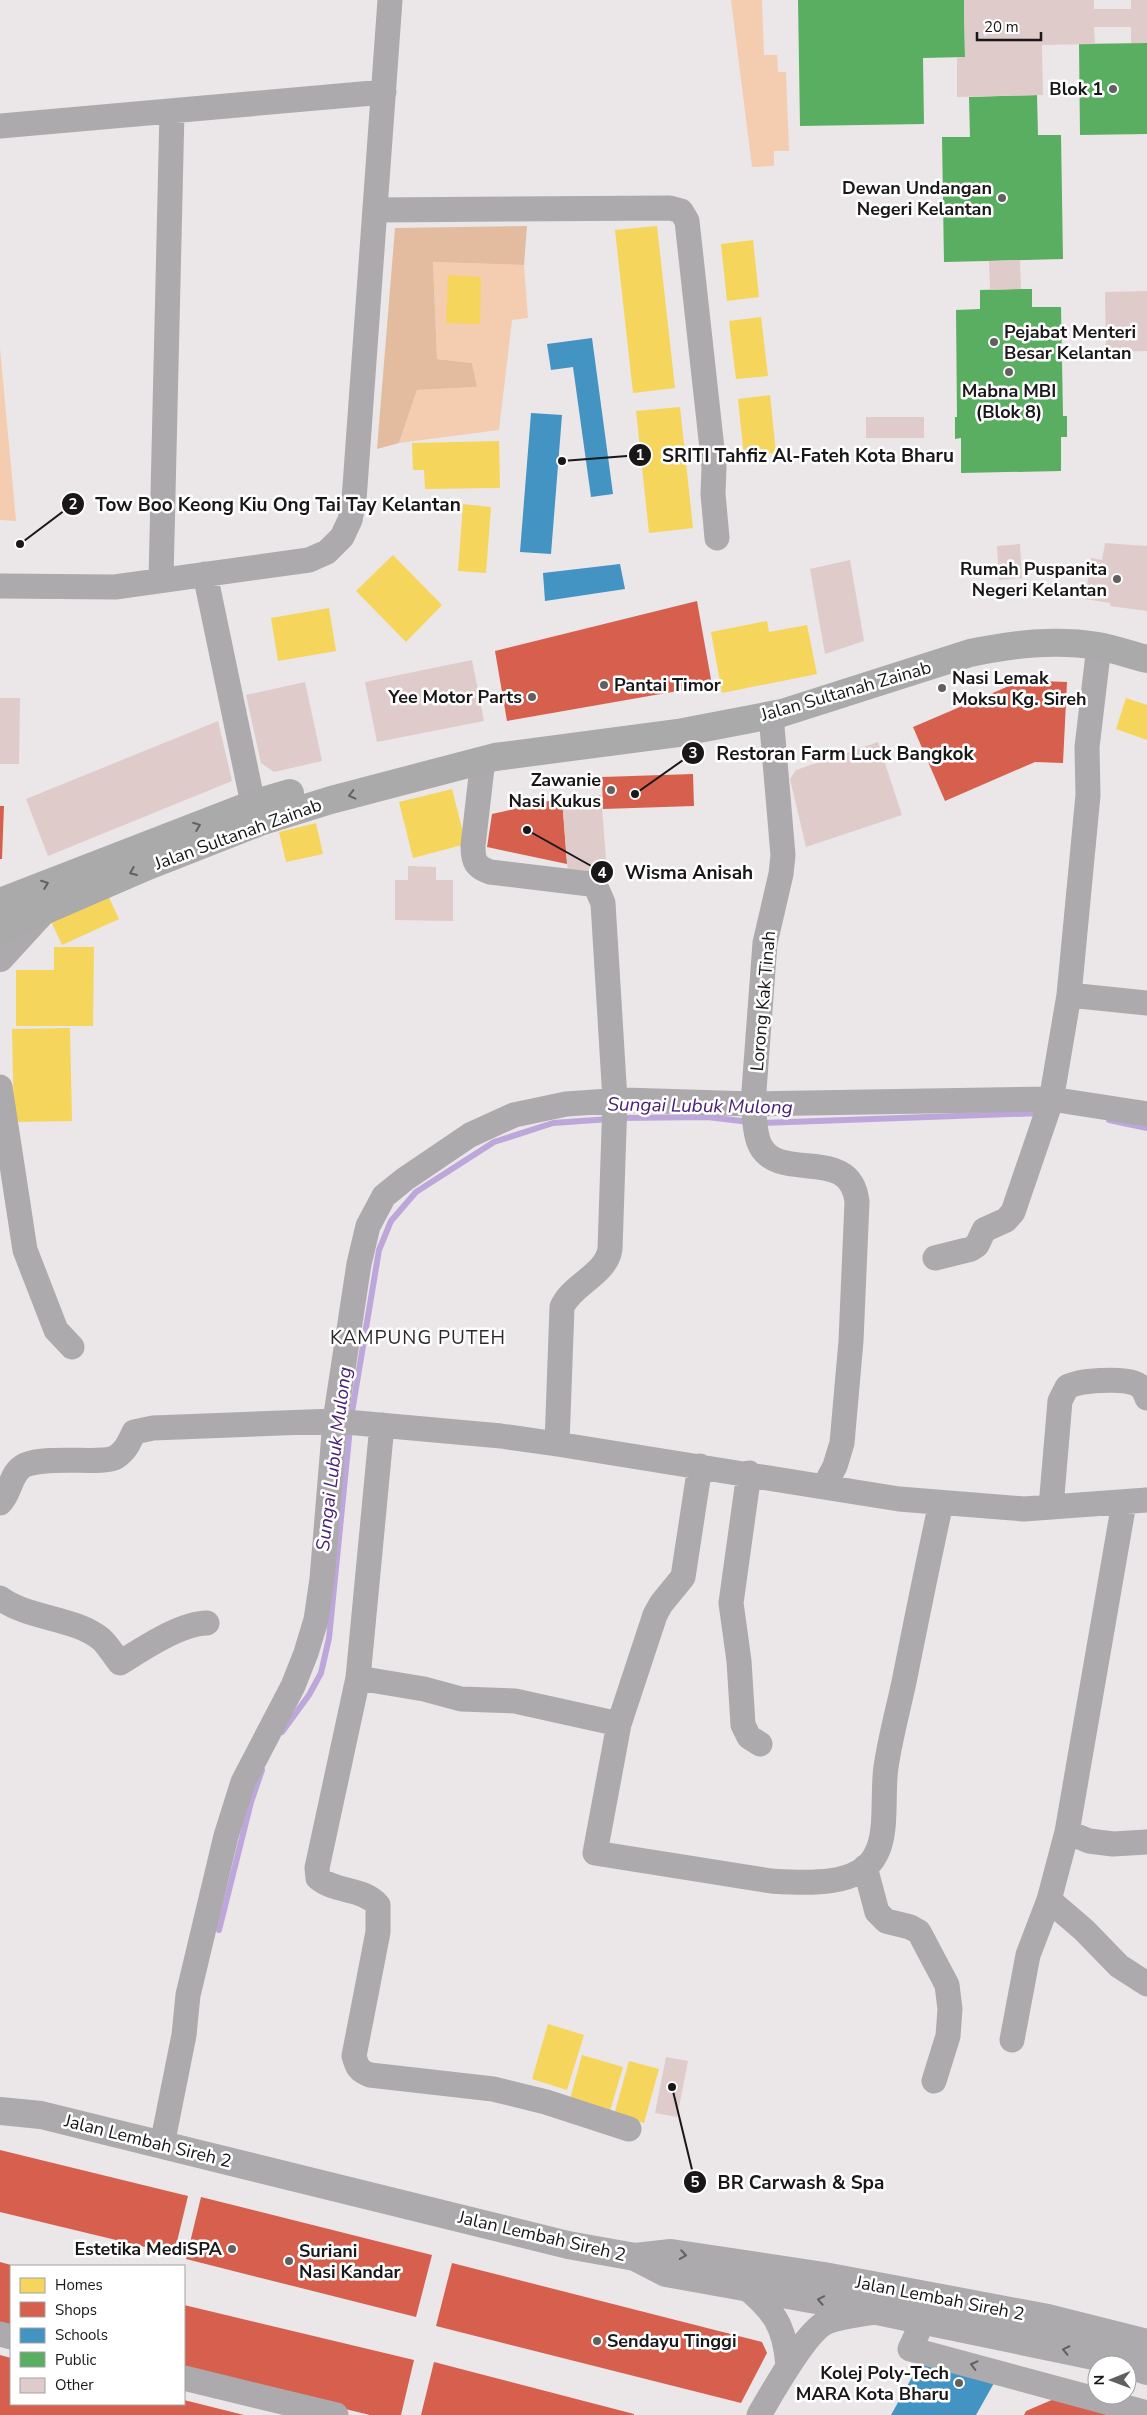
<svg xmlns="http://www.w3.org/2000/svg" width="1147" height="2415" font-family="'Nunito Sans',sans-serif">
  <rect width="100%" height="100%" fill="#ebe6e8"/>
  <path fill="#f4ccb0" d="M731,0H762L764,55H777L778,72H786L789,151H774V166L752,167Z
    M433,262L524,265L528,318L512,320L499,430L399,443L417,390L477,387L472,363L437,359Z
    M0,348L16,521L0,520Z"/>
  <path fill="#e3bc9f" d="M527,226L524,265L433,262L437,359L472,363L477,387L417,390L399,443L377,449L395,228Z"/>
  <path fill="#f6d55c" d="M657,226L675,388L633,393L615,230Z
    M753,240L759,297L727,301L721,244Z
    M448,275L481,277L480,324L446,323Z
    M761,317L768,376L736,379L729,321Z
    M770,395L776,453L744,456L738,399Z
    M680,407L693,528L649,533L636,411Z
    M499,441L500,488L425,489L424,470H413L412,443Z
    M463,504L491,507L486,573L458,571Z
    M393,555L442,605L406,642L356,591Z
    M329,608L336,651L278,661L271,618Z
    M767,621L769,632L807,625L817,674L722,693L711,632Z
    M1126,698L1147,705V740L1116,729Z
    M452,789L466,844L413,858L399,802Z
    M316,823L323,854L286,862L279,832Z
    M106,891L119,919L62,945L49,917Z
    M54,947H94L93,1026H16V970H54Z
    M70,1028L72,1121L14,1122L12,1029Z
    M548,2024L584,2035L567,2090L532,2079Z
    M582,2055L623,2067L610,2111L570,2099Z
    M629,2061L659,2069L644,2123L614,2115Z"/>
  <path fill="#d6604d" d="M697,601L712,685L507,721L495,651Z
    M1040,681L1067,682L1063,763L1035,762L945,801L913,727L1009,686Z
    M693,774L694,806L603,809L602,777Z
    M562,798L567,864L487,847L492,814Z
    M0,806H4L2,859H0Z
    M0,2150L188,2196L174,2254L0,2212Z
    M201,2197L432,2255L416,2317L186,2259Z
    M0,2262L11,2265V2327L0,2324Z
    M452,2263L762,2342L767,2353L741,2403L436,2326Z
    M184,2305L414,2360L401,2415H370L184,2370Z
    M0,2355L11,2358V2404H184V2400L244,2415H0Z
    M434,2362L634,2414V2415H421Z
    M1054,2399L1110,2415H1024L1026,2411Z"/>
  <path fill="#4393c3" d="M592,338L613,494L591,497L573,367L551,370L547,344Z
    M531,413L562,415L551,554L520,552Z
    M620,564L625,589L545,601L543,573Z
    M920,2363L994,2383L976,2415H891Z"/>
  <path fill="#5aae61" d="M798,0H964L965,57L923,58L924,124L800,126Z
    M1147,43V134L1080,135L1079,44Z
    M1037,95L1038,135H1061L1063,259L944,262L942,137H970L969,97Z
    M1021,289H1032V307H1061L1063,416H1067V437H1061V471L961,473V438L955,439V417H957L956,310L980,309V290Z"/>
  <g fill="none" stroke-linecap="round" stroke-linejoin="round">
    <path stroke="#bda7da" stroke-width="6" d="M620,1118L707,1117L750,1122
      M1109,1120L1147,1128
      M760,1123L1042,1113
      M351,1418L379,1250L391,1221L416,1192L494,1142L553,1123L610,1119
      M282,1732L309,1695L321,1673L329,1638L350,1428
      M219,1930L251,1802L262,1770"/>
  </g>
  <path fill="#dfccca" d="M964,0H1094V9H1131V0H1147V43H1131V27H1094L1095,44L1042,45L1043,95L957,97V57H965Z
    M1020,260L1021,289L990,290L989,261Z
    M1147,291V351L1106,352L1105,292Z
    M866,417H924V438H866Z
    M1105,543L1147,546V611L1110,606V603L1085,599L1091,558L1102,560Z
    M1020,544L1022,578L999,580L997,546Z
    M850,560L864,641L825,654L810,569Z
    M472,660L484,721L377,742L365,682Z
    M305,682L322,761L274,772L261,763L246,695Z
    M0,698H20L19,764H0Z
    M218,721L232,781L48,856L26,799Z
    M878,742L902,815L806,847L790,779L796,770Z
    M601,795L607,871L568,874L562,798Z
    M408,866L436,867V880H453V921L395,920V880H408Z
    M666,2057L688,2061L677,2117L655,2113Z"/>
  <g fill="none" stroke-linecap="round" stroke-linejoin="round">
    <path stroke="#acaaac" stroke-width="25" d="M0,126L384,92
      M375,210L670,208L681,211L687,221L714,467L713,494L717,538
      M205,574L253,804
      M161,580L172,111
      M0,586L115,587L309,560L327,552L342,537L350,520L354,500L390,0
      M771,715L783,855L781,874L765,943L753,1104C755,1117 754,1133 760,1145C779,1184 851,1144 857,1202L851,1341L842,1443L835,1466L824,1487
      M483,759L473,846C473,862 476,867 490,872L590,884L596,887L603,903L615,1100L610,1249C606,1275 572,1284 562,1307L557,1444
      M1069,995L1147,1003
      M0,1087L25,1250L56,1330L72,1347
      M935,1258L971,1249L977,1245L984,1230L1006,1220L1013,1212L1051,1101L1069,995L1088,795L1087,747L1099,646
      M382,1425L358,1678L317,1868L318,1878C336,1893 362,1887 378,1905V1932L354,2056C357,2067 359,2071 370,2075L493,2089L546,2102L629,2129
      M700,1466L683,1577L661,1604L655,1615L619,1724L595,1853L771,1881C802,1883 860,1888 876,1854C888,1832 882,1793 886,1767C890,1739 898,1710 904,1682C916,1622 928,1562 941,1503
      M749,1473L731,1603L739,1661L743,1725L749,1737L760,1744
      M0,1503C11,1493 10,1472 25,1465C49,1455 104,1465 116,1457C126,1451 129,1442 134,1432L153,1428L335,1421L501,1436L557,1444L899,1499L1024,1509L1147,1500
      M1051,1507L1060,1401L1067,1387C1079,1380 1121,1378 1134,1383C1141,1385 1145,1392 1147,1398
      M0,1598C28,1619 74,1617 101,1639C108,1645 114,1656 120,1663C142,1649 181,1623 207,1623
      M358,1678L424,1689L461,1699L515,1701L619,1724
      M1067,1832L1089,1841L1113,1844L1147,1842
      M865,1867L877,1912L886,1921L910,1927L919,1932L947,1985L950,2009L948,2036L934,2081
      M1049,1900L1084,1930L1119,1966L1147,1984
      M1012,2040L1028,1955L1049,1900L1067,1832L1124,1503
      M162,2145L184,2035L188,1995L226,1836L243,1782L293,1686L306,1653L316,1620L322,1579L335,1421L359,1264L368,1226L384,1196L405,1179L470,1135L514,1115L566,1104L624,1100L753,1104L1051,1099L1147,1114
      M743,2285C774,2310 785,2326 788,2366
      M923,2321L910,2349L1147,2413
      M0,2334L11,2337
      M184,2378L336,2415
      M759,2415C772,2393 803,2337 823,2324C837,2316 859,2315 875,2312"/>
    <path stroke="#acaaac" stroke-width="28" d="M0,958L44,910
      M0,2111L41,2115L568,2245L635,2257L671,2253L824,2276L1048,2318L1147,2343
      M635,2257L666,2273L877,2311L1118,2361L1147,2371"/>
    <path stroke="#abaaab" stroke-width="28" d="M0,902L253,804L290,793
      M0,930L148,866L260,822L331,800L495,757L678,733L782,713L970,653C1013,644 1055,639 1098,646C1114,649 1131,655 1147,659"/>
  </g>
  <defs><path id="oneway-chevron" d="M-2-3.5L2.5 0L-2 3.5" fill="none" stroke-width="1.6" stroke-linecap="round" stroke-linejoin="round" transform="scale(1.25)"/></defs>
  <g stroke="#626062">
    <use href="#oneway-chevron" transform="translate(352 795) rotate(166)"/>
    <use href="#oneway-chevron" transform="translate(197 826) rotate(-21)"/>
    <use href="#oneway-chevron" transform="translate(133 872) rotate(157)"/>
    <use href="#oneway-chevron" transform="translate(45 884) rotate(-21)"/>
    <use href="#oneway-chevron" transform="translate(683 2255) rotate(9)"/>
    <use href="#oneway-chevron" transform="translate(821 2300) rotate(-169)"/>
    <use href="#oneway-chevron" transform="translate(1066 2350) rotate(-168)"/>
    <use href="#oneway-chevron" transform="translate(974 2365) rotate(-166)"/>
  </g>
  <g fill="#625f61" stroke="#fff" stroke-width="2">
    <circle cx="1113" cy="89" r="5"/>
    <circle cx="1002" cy="198" r="5"/>
    <circle cx="994" cy="342" r="5"/>
    <circle cx="1009" cy="372" r="5"/>
    <circle cx="1117" cy="579" r="5"/>
    <circle cx="604" cy="685" r="5"/>
    <circle cx="942" cy="688" r="5"/>
    <circle cx="532" cy="697" r="5"/>
    <circle cx="611" cy="790" r="5"/>
    <circle cx="232" cy="2249" r="5"/>
    <circle cx="289" cy="2261" r="5"/>
    <circle cx="597" cy="2341" r="5"/>
    <circle cx="959" cy="2383" r="5"/>
  </g>
  <g text-anchor="middle" dominant-baseline="central" stroke-width="5" stroke-linejoin="round" paint-order="stroke">
    <g font-size="18" font-weight="bold" fill="#191718" stroke="#fff" text-anchor="end">
      <text x="1103" y="89">Blok 1</text>
      <text x="992" y="188">Dewan Undangan<tspan x="992" dy="21">Negeri Kelantan</tspan></text>
      <text x="1004" y="332" text-anchor="start">Pejabat Menteri<tspan x="1004" dy="21">Besar Kelantan</tspan></text>
      <text x="1009" y="391" text-anchor="middle">Mabna MBI<tspan x="1009" dy="21">(Blok 8)</tspan></text>
      <text x="1107" y="569">Rumah Puspanita<tspan x="1107" dy="21">Negeri Kelantan</tspan></text>
      <text x="952" y="678" text-anchor="start">Nasi Lemak<tspan x="952" dy="21">Moksu Kg. Sireh</tspan></text>
      <text x="614" y="685" text-anchor="start">Pantai Timor</text>
      <text x="522" y="697">Yee Motor Parts</text>
      <text x="601" y="780">Zawanie<tspan x="601" dy="21">Nasi Kukus</tspan></text>
      <text x="222" y="2249">Estetika MediSPA</text>
      <text x="299" y="2251" text-anchor="start">Suriani<tspan x="299" dy="21">Nasi Kandar</tspan></text>
      <text x="607" y="2341" text-anchor="start">Sendayu Tinggi</text>
      <text x="949" y="2373">Kolej Poly-Tech<tspan x="949" dy="21">MARA Kota Bharu</tspan></text>
    </g>
    <g font-size="18" fill="#191718" stroke="#fff">
      <text transform="translate(846 691) rotate(-16)">Jalan Sultanah Zainab</text>
      <text transform="translate(238 834) rotate(-20)">Jalan Sultanah Zainab</text>
      <text transform="translate(763 1001) rotate(-85)">Lorong Kak Tinah</text>
      <text transform="translate(148 2141) rotate(14)">Jalan Lembah Sireh 2</text>
      <text transform="translate(542 2236) rotate(13)">Jalan Lembah Sireh 2</text>
      <text transform="translate(940 2298) rotate(11)">Jalan Lembah Sireh 2</text>
    </g>
    <g font-size="19" font-style="italic" fill="#4a2075" stroke="#fff">
      <text transform="translate(700 1106) rotate(1)">Sungai Lubuk Mulong</text>
      <text transform="translate(334 1459) rotate(-83)">Sungai Lubuk Mulong</text>
    </g>
    <g font-size="19" letter-spacing="1" fill="#2c2829" stroke="#fff">
      <text x="418" y="1338">KAMPUNG PUTEH</text>
    </g>
  </g>
  <path fill="none" stroke="#191718" stroke-width="2" d="M562 461L640 455M20 544L73 504M635 794L693 753M527 830L602 872M672 2087L695 2182"/>
  <g fill="#191718" stroke="#fff" stroke-width="2">
    <circle cx="562" cy="461" r="5"/>
    <circle cx="20" cy="544" r="5"/>
    <circle cx="635" cy="794" r="5"/>
    <circle cx="527" cy="830" r="5"/>
    <circle cx="672" cy="2087" r="5"/>
    <circle cx="640" cy="455" r="12"/>
    <circle cx="73" cy="504" r="12"/>
    <circle cx="693" cy="753" r="12"/>
    <circle cx="602" cy="872" r="12"/>
    <circle cx="695" cy="2182" r="12"/>
  </g>
  <g font-size="15" text-anchor="middle" font-weight="bold" fill="#fff">
    <text x="640" y="460">1</text>
    <text x="73" y="509">2</text>
    <text x="693" y="758">3</text>
    <text x="602" y="878">4</text>
    <text x="695" y="2187">5</text>
  </g>
  <g font-size="19" text-anchor="middle" font-weight="bold" fill="#191718" stroke="#fff" stroke-width="5" stroke-linejoin="round" paint-order="stroke">
    <text x="808" y="462">SRITI Tahfiz Al-Fateh Kota Bharu</text>
    <text x="278" y="511">Tow Boo Keong Kiu Ong Tai Tay Kelantan</text>
    <text x="845" y="760">Restoran Farm Luck Bangkok</text>
    <text x="689" y="879">Wisma Anisah</text>
    <text x="801" y="2189">BR Carwash &amp; Spa</text>
  </g>
  <rect x="10" y="2265" width="175" height="140" fill="#ffffff" stroke="#a3a2a3"/>
  <rect x="20" y="2278" width="25" height="15" fill="#f6d55c" stroke="#a3a2a3"/>
  <text x="55" y="2290" font-size="15" fill="#191718">Homes</text>
  <rect x="20" y="2302" width="25" height="15" fill="#d6604d" stroke="#a3a2a3"/>
  <text x="55" y="2315" font-size="15" fill="#191718">Shops</text>
  <rect x="20" y="2328" width="25" height="15" fill="#4393c3" stroke="#a3a2a3"/>
  <text x="55" y="2340" font-size="15" fill="#191718">Schools</text>
  <rect x="20" y="2352" width="25" height="15" fill="#5aae61" stroke="#a3a2a3"/>
  <text x="55" y="2365" font-size="15" fill="#191718">Public</text>
  <rect x="20" y="2378" width="25" height="15" fill="#dfccca" stroke="#a3a2a3"/>
  <text x="55" y="2390" font-size="15" fill="#191718">Other</text>
  <g transform="translate(1112 2380) rotate(269)"><circle r="24" fill="#ffffff" stroke="#a3a2a3"/>
  <path d="M0-4L9 19L0 12L-9 19Z" fill="#625f61"/>
  <text y="-8" font-size="14" font-weight="bold" text-anchor="middle" fill="#191718">N</text>
  </g>
  <path d="M977 32v8h64v-8" fill="none" stroke="#191718" stroke-width="2.5"/>
  <text x="984" y="32" font-size="15" fill="#191718" stroke="#ffffff" stroke-width="4" paint-order="stroke">20 m</text>
</svg>
